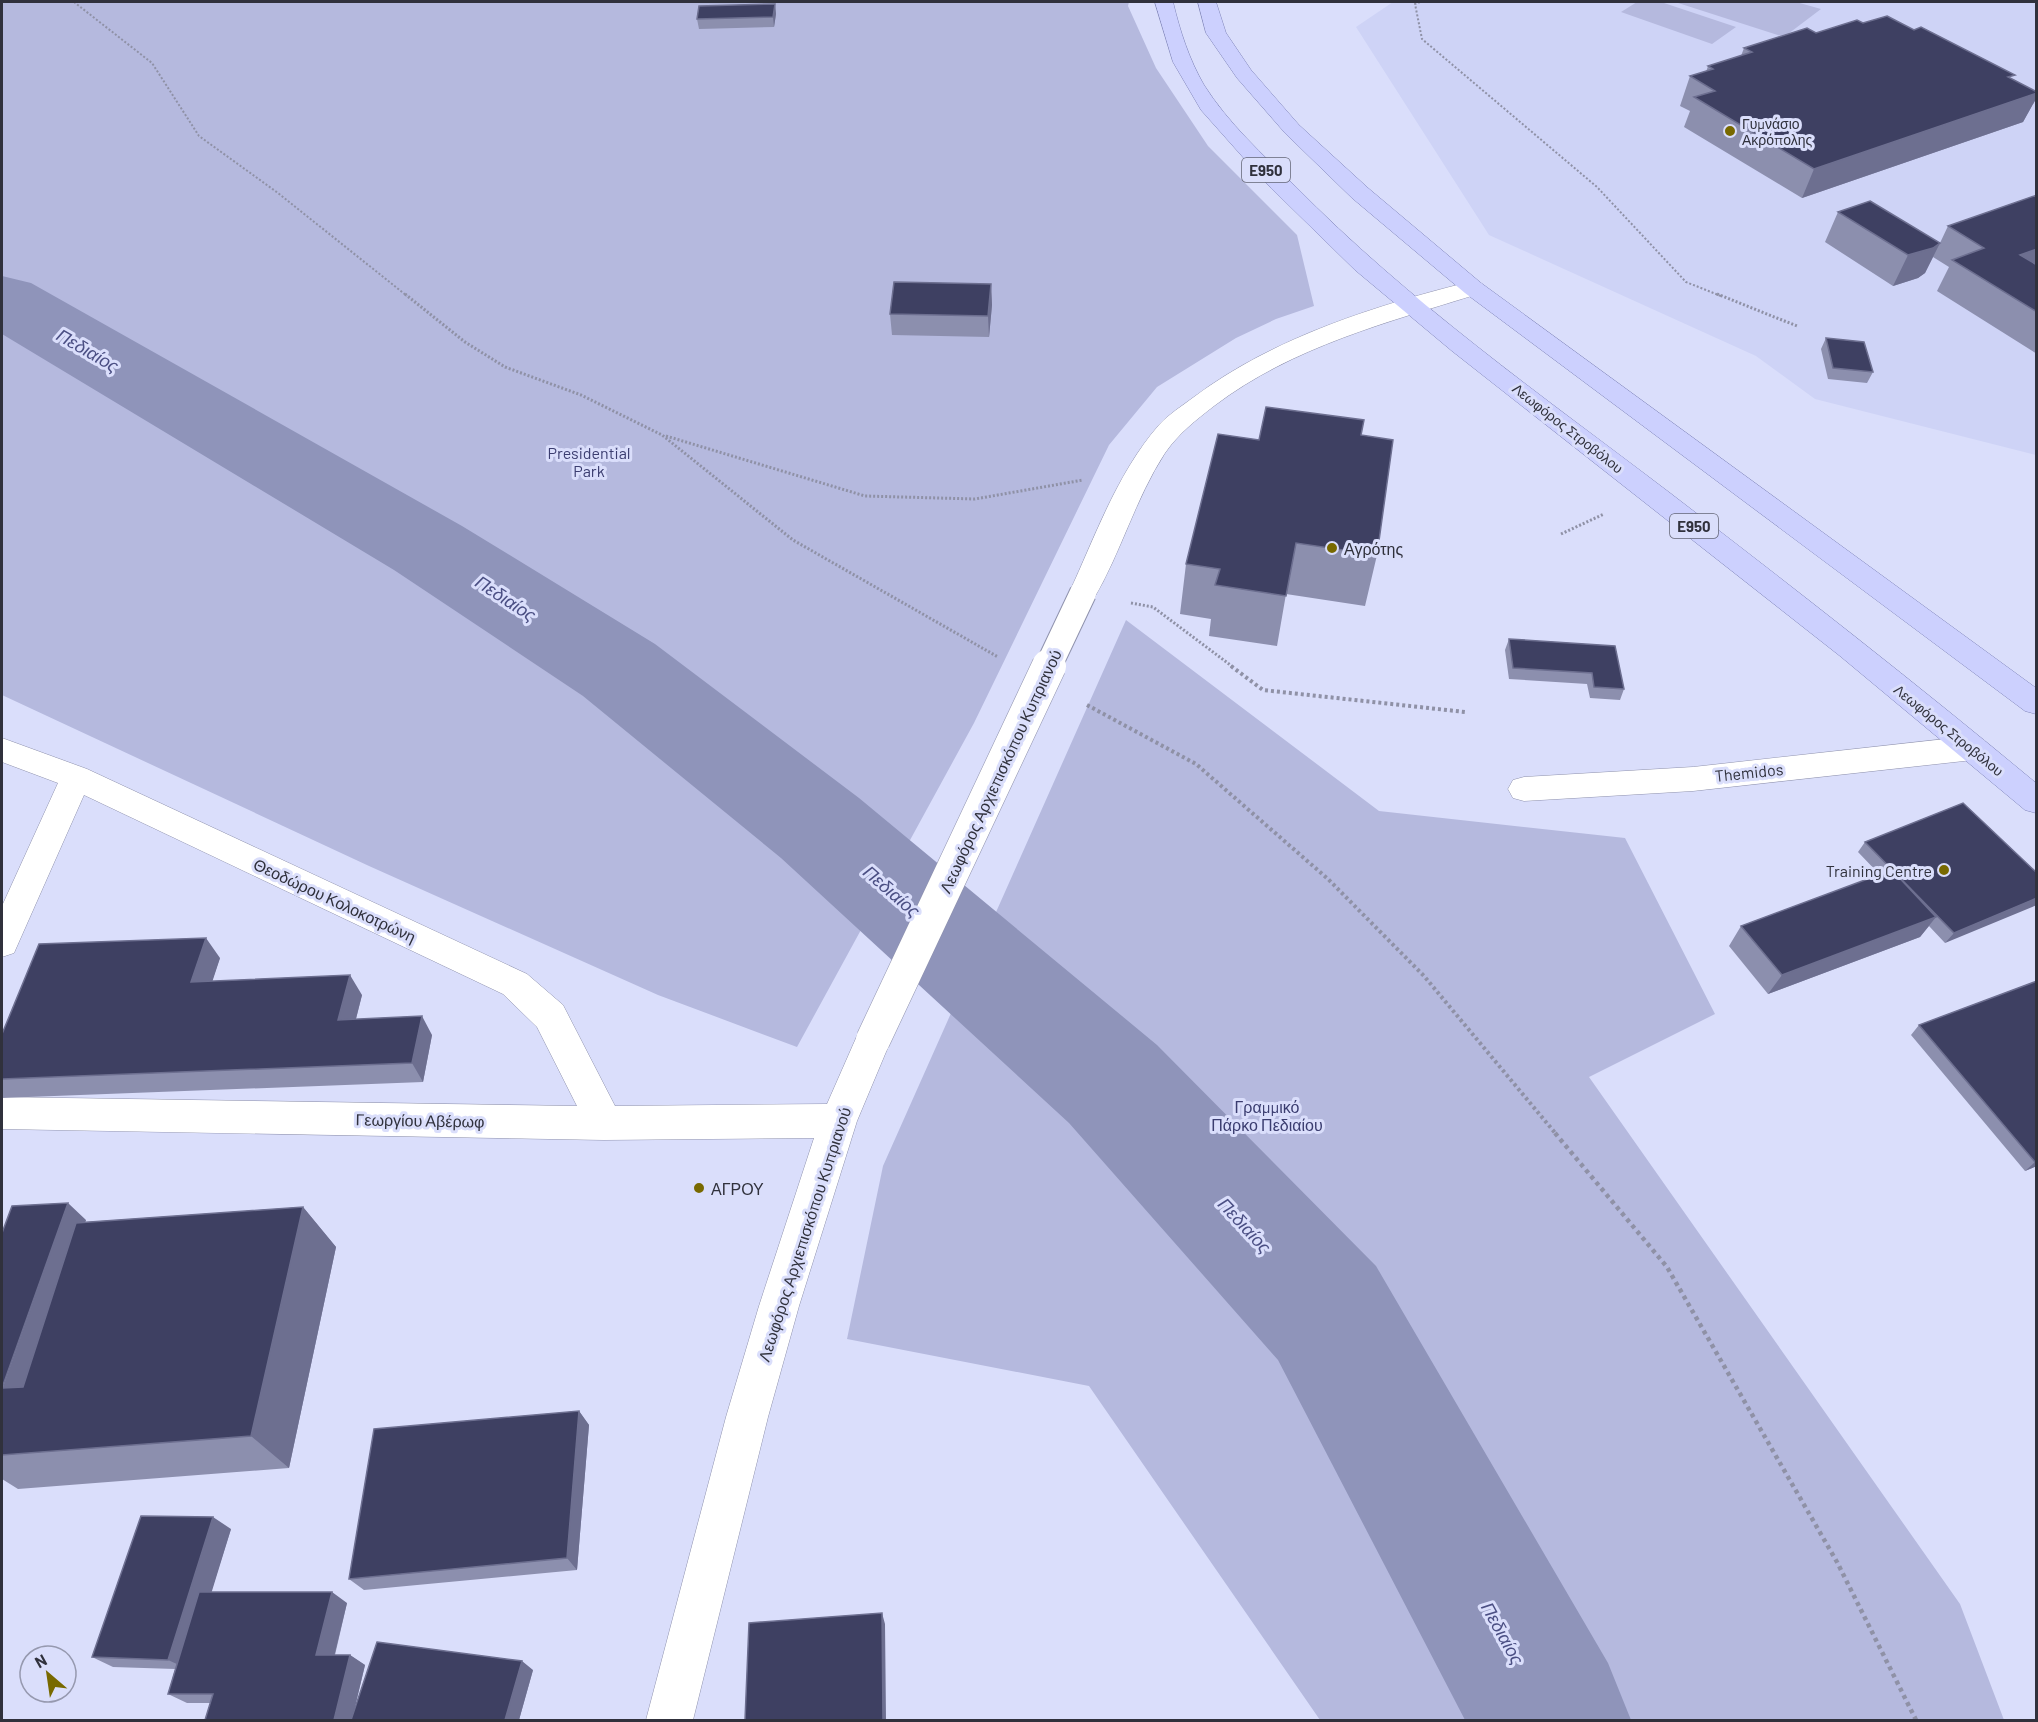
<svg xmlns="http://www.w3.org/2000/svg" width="2038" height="1722" font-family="Barlow,sans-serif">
  <rect width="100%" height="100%" fill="#dadefb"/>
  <path fill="#ced3f6" d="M1393,2H2036V455L1815,399L1756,356L1489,235L1356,27Z"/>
  <path fill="#b5b9de" d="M2,2H1129L1128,6L1156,68L1208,146L1297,235L1314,306L1276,319L1236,338L1157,387L1109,445L974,723L797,1047L658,995L369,866L2,695Z
    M1637,2H1661L1736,27L1712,44L1621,12Z
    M1675,2H1796L1821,9L1784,37Z
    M1126,620L1379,811L1625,838L1715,1014L1589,1077L1960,1604L2004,1720H1320L1089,1386L847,1339L883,1166Z"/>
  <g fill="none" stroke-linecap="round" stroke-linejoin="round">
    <path fill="#8f94ba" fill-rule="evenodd" d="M2,276L31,283L462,526L655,644L859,798L1157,1045L1376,1266L1608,1663L1631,1720H1465L1278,1360L1069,1123L781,858L583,696L394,570L2,334Z"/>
    <defs>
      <path id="minor" d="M1473,281L1481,283L1485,288L1481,293C1389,322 1293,346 1214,406C1196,420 1179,433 1165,453C1135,499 1121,553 1093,600L1083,603L1073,600L1069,593C1095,537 1117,473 1159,425C1169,414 1182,406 1194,397C1274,337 1377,305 1473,281Z
        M1973,736L1984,740L1989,748L1984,756L1973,760L1693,791L1524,801L1513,798L1508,789L1513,780L1524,777L1693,767Z
        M2,738L87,769L527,974L563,1005L615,1106L827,1104L860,1029L873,1025L886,1029L891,1040L857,1121L799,1306L768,1417L693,1720H646L726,1417L759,1306L814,1138L604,1140L2,1129V1097L577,1106L537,1027L503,994L84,795L14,953L2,957V906L58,783L2,762Z"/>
      <path id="primary" d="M1155,2H1173C1180,31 1189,59 1204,85C1228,123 1263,155 1295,186C1409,302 1541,395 1670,493C1794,588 1917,684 2036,783V813L2025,810L1840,656L1452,351L1355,270L1265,182L1201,110L1173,62Z
        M1198,2H1216L1226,33L1251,70L1299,125L1368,188L1481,283L2036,688V714L2025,711L1465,293L1352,198L1285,133L1237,78L1206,33Z"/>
    </defs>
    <use href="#minor" stroke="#8f92ad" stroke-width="1"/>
    <use href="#primary" stroke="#7f84b9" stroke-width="1"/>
    <path stroke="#8f91a6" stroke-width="2" stroke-dasharray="2 2" stroke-linecap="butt" d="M74,2L152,63L199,136L278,193L407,296
      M1420,2L1415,4L1422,39L1597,187L1686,282L1721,296"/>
    <path stroke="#8f91a6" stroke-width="3" stroke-dasharray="2 2" stroke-linecap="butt" d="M405,294L465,342L505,367L581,395L662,435L793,540L998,657
      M1717,294L1797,326
      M666,436L865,496L975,499L1083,480
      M1561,534L1604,514
      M1131,603L1153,607L1233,667"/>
    <path stroke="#8f91a6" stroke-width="4" stroke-dasharray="3 3" stroke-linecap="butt" d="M1231,666L1263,690L1465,712
      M1087,705L1196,764L1328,879L1424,976L1556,1134"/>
    <path stroke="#8f91a6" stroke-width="4.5" stroke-dasharray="4 4" stroke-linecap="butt" d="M1555,1133L1667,1267L1837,1562L1916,1720"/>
    <use href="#minor" fill="#fff" fill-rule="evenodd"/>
    <use href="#primary" fill="#ccd0fe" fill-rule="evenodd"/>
    <defs>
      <path id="minor-bridge-far1" d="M1048,667L1083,593"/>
      <path id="minor-bridge" d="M873,1040L1049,666"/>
    </defs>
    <use href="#minor-bridge-far1" stroke="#8f92ad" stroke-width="28" stroke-linecap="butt"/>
    <use href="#minor-bridge" stroke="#8f92ad" stroke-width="35" stroke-linecap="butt"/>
    <use href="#minor-bridge-far1" stroke="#fff" stroke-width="26"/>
    <use href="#minor-bridge" stroke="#fff" stroke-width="34"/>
  </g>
  <path fill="#8c8fae" d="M775,4L776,14L774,27L699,29L697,19Z
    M1863,23L2013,79L2037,92V97L2023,122L1802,198L1684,127L1690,111L1680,106L1690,76L1706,72L1708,66L1741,56L1744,48Z
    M2037,195V354L1937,291L1949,267L1933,257L1925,273L1918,278L1893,286L1825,242L1838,212L1940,243L1948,226Z
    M991,284L992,305L989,337L892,335L890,314Z
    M1826,338L1873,372L1867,383L1828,379L1821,349Z
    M1361,435L1377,555L1365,606L1286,594L1277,646L1209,636L1211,619L1180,614L1186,564L1259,440Z
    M1509,639L1615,646L1624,689L1620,700L1590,698L1587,684L1509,679L1505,650Z
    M1865,842L2037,873L1945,943L1929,926L1920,937L1768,994L1729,946L1741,926L1880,875L1858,852Z
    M220,958L212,981L362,995L356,1019L432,1035L423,1082L2,1098V1034Z
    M2037,981V1166L2025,1171L1911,1035L1919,1025Z
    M303,1207L336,1247L289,1468L18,1489L2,1479V1233L86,1220L85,1222Z
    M579,1411L589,1425L577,1570L364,1590L349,1579Z
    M231,1529L211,1592L347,1603L335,1655H350L365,1665L354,1710L533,1670L519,1720L211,1703H187L168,1694L175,1669L113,1667L92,1657Z"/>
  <path fill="#6d6f90" d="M775,4L776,14L774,27L773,17Z
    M2037,93V97L2023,122L1802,198L1814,169Z
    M1940,243L1925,273L1918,278L1893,286L1908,255Z
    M2037,249V273L2020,255Z
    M991,284L992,305L989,337L988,316Z
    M2037,898V905L1945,943L1954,933Z
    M1936,917L1920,937L1768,994L1782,975Z
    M206,938L220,958L206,1001L191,982Z
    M350,975L362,995L351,1038L338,1020Z
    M422,1016L432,1035L423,1082L412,1063Z
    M2037,1161V1166L2025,1171L2035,1162Z
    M68,1203L86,1220L10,1443L2,1390Z
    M303,1207L336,1247L289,1468L251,1436Z
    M579,1411L589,1425L577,1570L567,1558Z
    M213,1517L231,1529L188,1669L168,1660Z
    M332,1592L347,1603L332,1665L316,1655Z
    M882,1613L885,1624L886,1720H883Z
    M350,1655L365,1665L352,1720H334Z
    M522,1661L533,1670L519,1720H505Z"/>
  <path fill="#3e4062" stroke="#6d6f90" stroke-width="1.5" d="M775,4L773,17L697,19L699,6Z
    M1887,16L1914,30L1921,27L2015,75L2008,77L2037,92V93L1814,169L1694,97L1715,91L1690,76L1713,69L1708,66L1752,52L1744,48L1807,28L1816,33L1857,20L1863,23Z
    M2037,195V249L2020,255L2037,265V312L1952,260L1984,248L1948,226Z
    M1870,201L1940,243L1933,248L1908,255L1838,212Z
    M894,282L991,284L988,316L890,314Z
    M1826,338L1864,342L1873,372L1833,368Z
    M1266,407L1364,420L1361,435L1393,440L1377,555L1296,543L1286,596L1215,585L1220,569L1186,564L1218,434L1259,440Z
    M1509,639L1615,646L1624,689L1594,687L1592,673L1513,668Z
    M1963,803L2037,873V898L1954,933L1865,842Z
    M1892,870L1936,917L1782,975L1741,926Z
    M206,938L191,982L350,975L338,1020L422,1016L412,1063L2,1079V1034L39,944Z
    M2037,981V1161L2035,1162L1919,1025Z
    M68,1203L2,1388V1233L12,1206Z
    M303,1207L251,1436L2,1455V1388L23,1387L76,1223Z
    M579,1411L567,1558L349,1579L374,1429Z
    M141,1516L213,1517L168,1660L92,1657Z
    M199,1592H332L316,1655H350L334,1720H205L213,1694H168Z
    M882,1613L883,1720H745L749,1623Z
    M377,1642L522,1661L505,1720H351Z"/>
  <g fill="#786900" stroke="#dadefb" stroke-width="2">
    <circle cx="1730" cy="131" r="6"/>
    <circle cx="1332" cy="548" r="6"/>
    <circle cx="1944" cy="870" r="6"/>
    <circle cx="699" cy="1188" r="6"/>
  </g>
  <g text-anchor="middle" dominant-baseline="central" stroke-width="6" stroke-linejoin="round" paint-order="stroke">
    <g font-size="14" fill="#30313c" stroke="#dadefb" text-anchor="start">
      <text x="1742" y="123">Γυμνάσιο<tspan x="1742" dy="16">Ακρόπολης</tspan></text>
    </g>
    <g font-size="14" fill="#30313c" stroke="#dadefb">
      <text transform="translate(1568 428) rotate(38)">Λεωφόρος Στροβόλου</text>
      <text transform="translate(1949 730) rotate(39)">Λεωφόρος Στροβόλου</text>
    </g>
    <g fill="#dadefb" stroke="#636575" stroke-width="1.5">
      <rect x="1242" y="158" width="48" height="24" rx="4.5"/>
      <rect x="1670" y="514" width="48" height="24" rx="4.5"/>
    </g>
    <g font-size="15" font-weight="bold" fill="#30313c">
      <text x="1266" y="170">E950</text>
      <text x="1694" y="526">E950</text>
    </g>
    <g font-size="16" fill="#3b3d70" stroke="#dadefb">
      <text x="589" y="452">Presidential<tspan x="589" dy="18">Park</tspan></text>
      <text x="1267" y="1106">Γραμμικό<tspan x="1267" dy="18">Πάρκο Πεδιαίου</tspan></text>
    </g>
    <g font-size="16" fill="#30313c" stroke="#dadefb" text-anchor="start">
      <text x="1344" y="548">Αγρότης</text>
      <text x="1932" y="870" text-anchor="end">Training Centre</text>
      <text x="711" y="1188">ΑΓΡΟΥ</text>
    </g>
    <g font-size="16" fill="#30313c" stroke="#dadefb">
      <text transform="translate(1000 771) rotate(-65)">Λεωφόρος Αρχιεπισκόπου Κυπριανού</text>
      <text transform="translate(1749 772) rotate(-6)">Themidos</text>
      <text transform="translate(335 900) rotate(25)">Θεοδώρου Κολοκοτρώνη</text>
      <text transform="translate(420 1120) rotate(1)">Γεωργίου Αβέρωφ</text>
      <text transform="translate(804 1234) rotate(-72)">Λεωφόρος Αρχιεπισκόπου Κυπριανού</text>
    </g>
    <g font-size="18" font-style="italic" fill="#4b4f84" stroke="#dadefb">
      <text transform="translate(88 350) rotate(30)">Πεδιαίος</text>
      <text transform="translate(506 598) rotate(33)">Πεδιαίος</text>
      <text transform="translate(892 891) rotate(41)">Πεδιαίος</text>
      <text transform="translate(1245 1225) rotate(47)">Πεδιαίος</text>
      <text transform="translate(1503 1633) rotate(61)">Πεδιαίος</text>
    </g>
  </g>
  <rect width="2038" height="1722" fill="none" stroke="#30313c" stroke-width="6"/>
  <g transform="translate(48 1674) rotate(331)"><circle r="28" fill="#dadefb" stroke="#9699af" stroke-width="1.5"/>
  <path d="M0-4.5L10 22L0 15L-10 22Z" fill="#786900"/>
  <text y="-9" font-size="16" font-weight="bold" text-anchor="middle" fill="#30313c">N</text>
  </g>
</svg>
